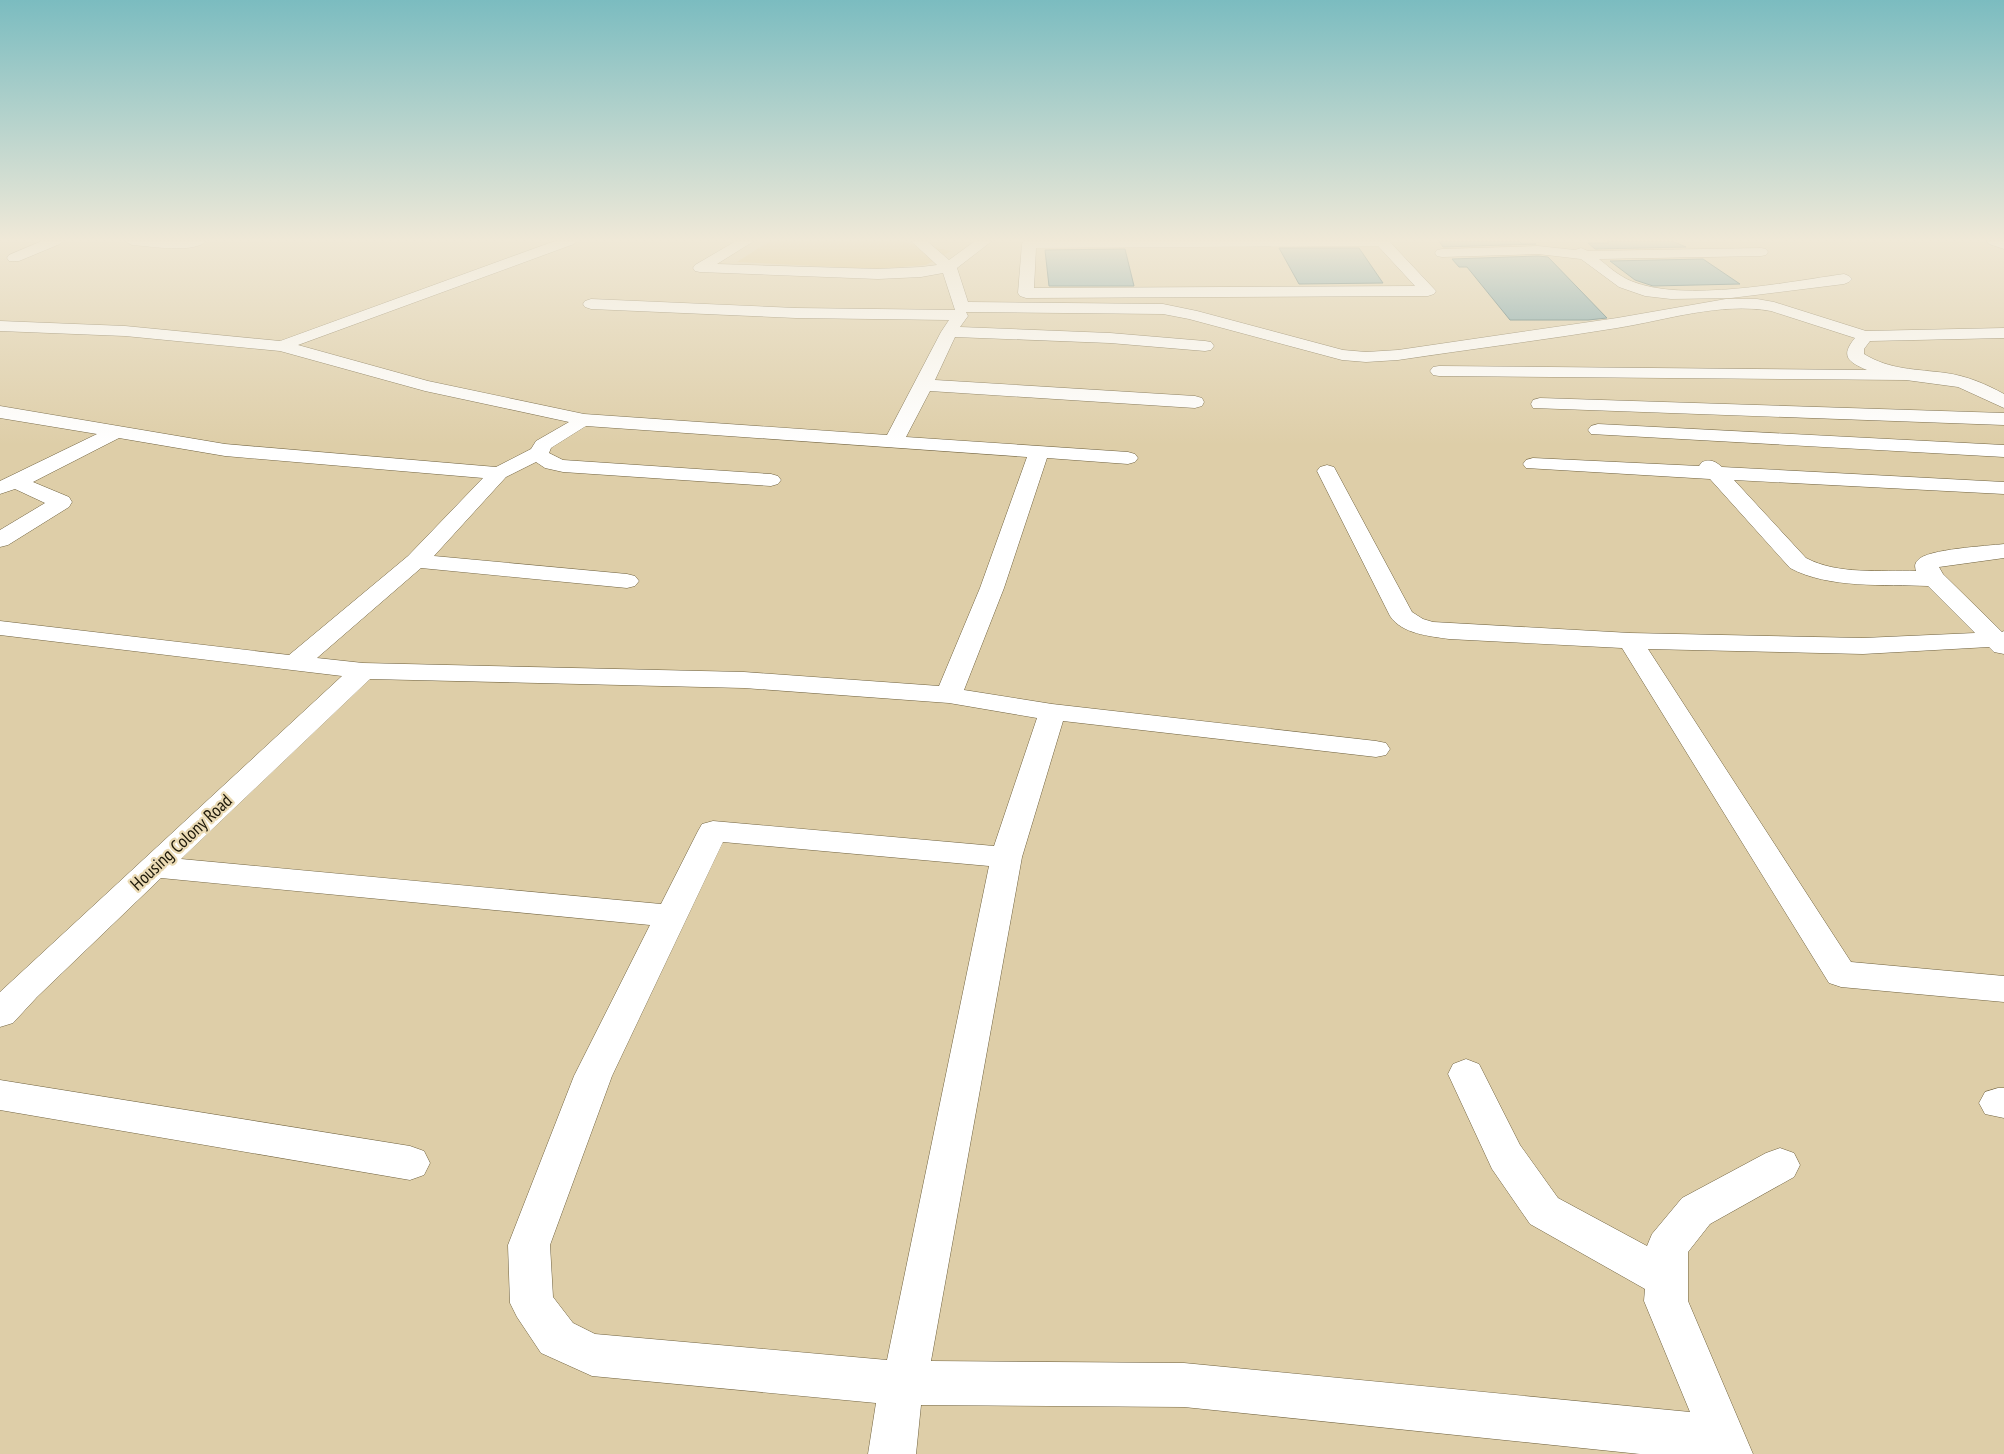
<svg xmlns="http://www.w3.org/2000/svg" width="2004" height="1454" font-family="'PT Sans Narrow',sans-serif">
  <rect width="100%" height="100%" fill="#decea8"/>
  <path fill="#dcbf78" d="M770,241H901L951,251L926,265L875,269L737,262Z"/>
  <path fill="#6a9ba3" stroke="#27585f" d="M1439,241H1519L1522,244H1536L1443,247Z
    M1607,241H1672L1686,247L1595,249L1588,243H1609Z
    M1279,248H1359L1383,283L1299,284Z
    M1125,249L1134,286H1049L1045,250Z
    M1538,256L1548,257L1607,318L1588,320H1510L1467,267H1459L1452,259Z
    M1703,259L1740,284L1653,286L1635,280L1610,261Z"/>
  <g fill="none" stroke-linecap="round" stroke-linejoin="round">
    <defs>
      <path id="minor" d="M42,241H62L60,244L19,261H9L7,258L9,255Z
        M125,241H206C195,254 149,246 132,245Z
        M555,241H576L574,244L298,345L428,381L584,414L887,435L941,332L949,320L796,318L591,309L585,307L583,304L585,301L591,299L796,308L955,310L943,273L921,277L878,279L700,272L695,271L693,268L695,265L736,241H754L717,264L878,269L921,267L937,265L911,241H927L949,260L975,241H992L957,268L968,302L1163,304L1197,311L1343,350L1366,352L1398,350L1617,318L1726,299H1757L1774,302L1866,331L2004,328V338L1870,341L1864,349V354C1890,370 1916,369 1946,373C1967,376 1986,384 2004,394V408L1958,387L1906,380L1439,376L1433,375L1430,371L1433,367L1439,366L1867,370C1848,362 1840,356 1855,338L1771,311C1720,302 1667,320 1617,328C1544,340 1471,349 1398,360L1366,362L1342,360L1189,319L1163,314L966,312L968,316L960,327L1110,333L1205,341L1211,342L1214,346L1211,350L1205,351L1110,343L955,337L935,380L1195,396L1202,398L1204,402L1202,406L1195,408L930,391L906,437L1128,452L1135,454L1138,458L1135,462L1128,464L1047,458L1004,588L964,690L1052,704L1376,741L1386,743L1390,749L1386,755L1376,757L1063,721L1022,857L931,1361L1184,1363L1690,1412L1644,1301L1645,1289L1530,1224L1492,1169L1448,1074L1453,1064L1466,1059L1479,1064L1520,1145L1558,1198L1647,1246L1652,1234L1682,1198L1766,1153L1780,1148L1794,1153L1800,1165L1794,1177L1710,1224L1688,1252V1301L1753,1454H1640L1184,1407L921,1405L916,1454H868L876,1403L592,1376L541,1353L517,1317L510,1303L508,1245L574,1076L650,925L161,878L37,997L13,1023L0,1027V992L342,676L0,635V621L289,655L408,556L483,478L225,456L119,438L33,482L69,497L72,502L69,507L8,545L0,547V530L45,503L15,489L0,494V481L97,434L0,418V406L225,444L496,467L531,449L536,441L569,422L425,391L280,351L125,336L0,331V321L125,326L280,341ZM586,426L1027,457L980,588L939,686L744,672L363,663L317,658L421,568L627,588L635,586L639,581L635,576L627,574L434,556L506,477L536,462L545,468L563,472L771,486L778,484L781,480L778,476L771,474L563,460L549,453L551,448ZM370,679L744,688L949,703L1037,718L994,846L713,821L702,824L698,831L661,904L181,859ZM723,842L989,866L887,1360L595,1334L573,1323L553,1297L550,1245L612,1076Z
        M1024,241H1389L1436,291L1434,294L1428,296L1026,298L1020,296L1018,293L1022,244ZM1378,246L1415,286L1034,288L1036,248Z
        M1987,241H2004V249L1989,244Z
        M1538,246L1575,250L1581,248L1588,251L1761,248L1766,249L1768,252L1766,255L1761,256L1599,259C1609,267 1619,276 1631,281C1684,303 1787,282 1844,274L1849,276L1852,279L1849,282L1844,284L1731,298L1671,299L1645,296L1619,287L1581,259L1538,254L1442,257L1437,256L1435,253L1437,250L1442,249Z
        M1540,398L2004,413V425L1533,408L1531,404L1533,400Z
        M1598,424L2004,445V457L1591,434L1588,430L1591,426Z
        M1533,458L1699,466L1702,462C1711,459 1715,461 1722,467L2004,482V494L1734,480L1806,558C1838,575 1881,570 1916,571C1915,567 1914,564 1918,560C1927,549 1987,546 2004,544V558L1939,567L1943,574L2002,632L2004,631V654L1994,652L1989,647L1863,654L1648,649L1851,962L2004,976V1002L1841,987L1829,983L1622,648L1449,639C1429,636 1402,634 1390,616L1317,471L1320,467L1327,465L1334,467L1412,612L1423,619L1433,622L1630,633L1863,638L1975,633L1928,586C1884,584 1829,589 1790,568L1710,479L1526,468L1523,464L1526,460Z
        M0,1080L410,1146L424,1151L430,1163L424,1175L410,1180L0,1110Z
        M1998,1088H2004V1118L1985,1114L1979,1103L1985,1092Z"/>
    </defs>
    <use href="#minor" stroke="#70623f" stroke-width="1"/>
    <use href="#minor" fill="#fff" fill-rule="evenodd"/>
  </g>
  <linearGradient id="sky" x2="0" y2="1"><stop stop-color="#7bbcc0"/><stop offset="0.54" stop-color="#f0e9d8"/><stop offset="1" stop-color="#f0e9d8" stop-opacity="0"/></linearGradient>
  <rect width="2004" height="445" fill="url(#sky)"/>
  <g text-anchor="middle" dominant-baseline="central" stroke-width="4.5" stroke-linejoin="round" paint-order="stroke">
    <g font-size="18" fill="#1d1809" stroke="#ebdbb5">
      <text transform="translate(181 842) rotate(-43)">Housing Colony Road</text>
    </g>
  </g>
</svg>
